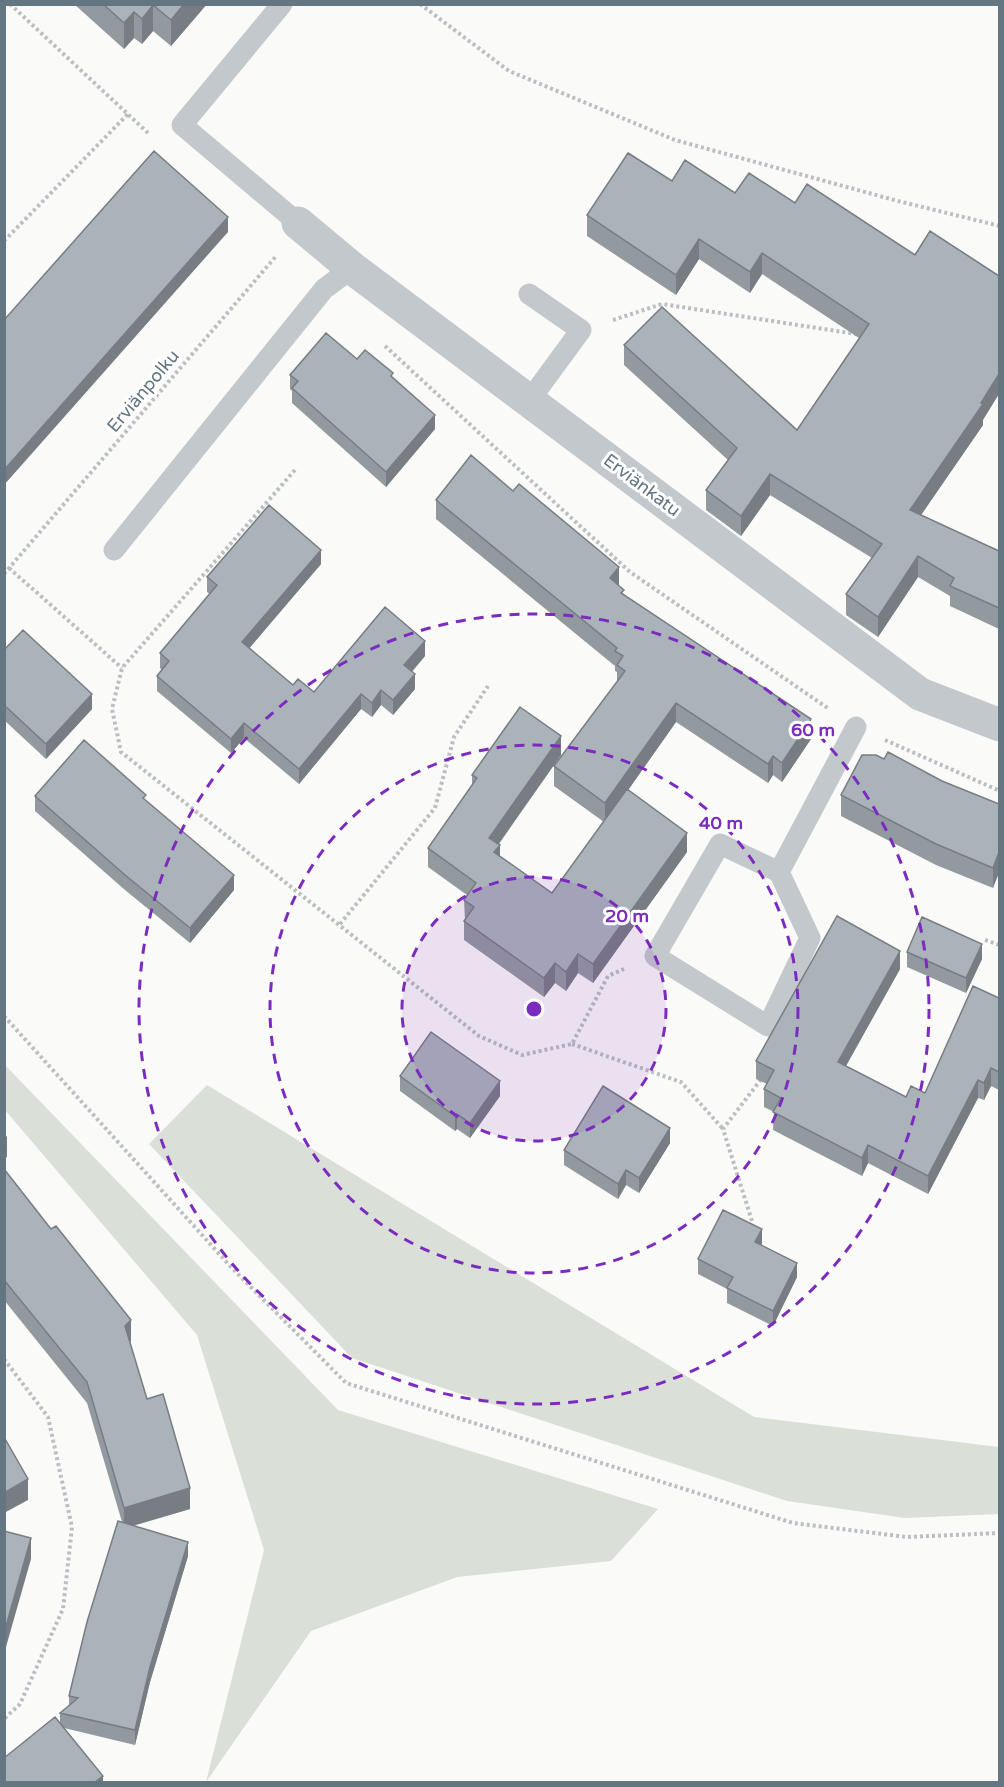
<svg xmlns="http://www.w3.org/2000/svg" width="1004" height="1787" font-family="'Varela Round',sans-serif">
  <rect width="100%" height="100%" fill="#fafaf8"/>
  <path fill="#dadfd7" d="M4,1064L338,1410L658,1509L611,1561L457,1577L311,1631L206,1782L264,1550L197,1335L5,1110Z
    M207,1085L754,1417L999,1447V1514L905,1518L787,1501L352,1358L149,1144Z"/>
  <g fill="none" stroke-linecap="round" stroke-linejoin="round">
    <path stroke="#bbbfc2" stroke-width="4" stroke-dasharray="3 3" stroke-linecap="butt" d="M10,4L148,133
      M420,4L509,71L675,140L898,201L1000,226
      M4,241L128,114
      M613,320L662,304L856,334
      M385,346L630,572L829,709
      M295,470L122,668L112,709L121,752L479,1036L522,1055L572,1044L608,976L624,969
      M9,568L122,668
      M4,574L277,255
      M885,740L1000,791
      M340,924L435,808L454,737L488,686
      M985,940L1000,945
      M4,1016L231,1267L346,1383L793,1523L907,1537L1000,1533
      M572,1044L681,1082L723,1129
      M752,1221L723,1129L762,1078
      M4,1359L48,1417L72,1527L63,1609L20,1704L4,1719"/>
    <path stroke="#c3c8cc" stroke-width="21" d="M282,4L182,125L298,223
      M529,401L581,330L529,294
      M114,550L324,289L352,268
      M720,844L779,872L810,938L768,1026L655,956Z
      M779,872L856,727"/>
    <path stroke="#c3c8cc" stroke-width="33" d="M298,223L352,268L920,694L1000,725"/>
  </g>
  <path fill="#929a9f" d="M74,4H207L171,46L153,31L142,44L134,38L124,49Z
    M685,160L983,420V425L921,515L999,551V629L950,606V596L918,577L878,637L846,615V594L872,558L770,495L741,536L706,510V490L728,460L624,365V345L797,430L859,338L762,274L750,293L699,259L676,295L587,236V215L672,181Z
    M357,359L393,378L435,429L386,487L292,403V391L290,389V375Z
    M436,500L619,586L624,595L811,739L782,782L773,775L768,783L676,722L628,790L687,852L593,983L578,973L566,991L555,983L544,997L464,940V921L465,920L464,900L467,895L428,867V848L472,785V775L561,755L499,844L500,856L552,893L604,822L554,786V766L617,682V672L615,671V666L436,519Z
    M321,564L249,648L293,685L314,692L425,656L412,672L415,689L393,715L381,705L372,717L361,709L299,784L244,738L231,753L157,691V676L162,670L160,668V653L210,594L207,592V577Z
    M4,650L92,709L46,759L4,720Z
    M884,759L942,781L999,804L993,888L936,865L841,816V795Z
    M35,796L146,801L234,890L190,943L125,890L35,811Z
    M907,952L982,959L966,993L907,967Z
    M900,969L846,1066L906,1097L925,1093L999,998V1090L991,1086L984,1100L978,1098L928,1194L868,1163L862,1176L773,1130L774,1112L764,1107V1089L767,1084L756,1079V1061Z
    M400,1076L500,1096L470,1138L457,1129L455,1131L400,1091Z
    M670,1143L639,1193L626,1185L618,1199L564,1165V1150Z
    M4,1169L131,1341L130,1342L147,1399L190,1509L133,1526L188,1556L150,1682L135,1745L64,1728L103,1782L60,1723V1713L69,1705V1696L122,1522L87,1403L4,1300Z
    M761,1245L797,1277L773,1326L727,1303V1289L698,1274V1259Z"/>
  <path fill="#777d82" d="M184,4H207L171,46V20Z
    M153,5V31L142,44V19Z
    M134,12V38L124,49V23Z
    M228,217V232L4,485V470Z
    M699,239V259L676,295V275Z
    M762,253V274L750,293V272Z
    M999,374V394L983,420V425L910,531V510Z
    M435,415V429L386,487V472Z
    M770,474V495L741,536V516Z
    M321,550V564L242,657V642Z
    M918,556V577L878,637V617Z
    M619,567V586L610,578Z
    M425,641V656L404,680V665Z
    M415,674V689L393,715V700Z
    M381,690V705L372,717V703Z
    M92,694V709L46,759V744Z
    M361,694V709L299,784V769Z
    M676,703V722L605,823V803Z
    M811,719V739L782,782V763Z
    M244,723V738L231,753V739Z
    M561,736V755L489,857V838Z
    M773,756V775L768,783V764Z
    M687,833V852L593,983V964Z
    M500,845V864L494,852Z
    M999,852V873L993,888V868Z
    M234,875V890L190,943V928Z
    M982,944V959L966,993V978Z
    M900,951V969L838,1080V1062Z
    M578,954V973L566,991V972Z
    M555,963V983L544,997V978Z
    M991,1068V1086L984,1100V1083Z
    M978,1080V1098L928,1194V1176Z
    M500,1081V1096L470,1138V1123Z
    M457,1114V1129L455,1131V1116Z
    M670,1128V1143L639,1193V1178Z
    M7,1136V1157L4,1159V1138Z
    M868,1145V1163L862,1176V1158Z
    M626,1170V1185L618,1199V1184Z
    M762,1229V1244L755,1256V1242Z
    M797,1263V1277L773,1326V1311Z
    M131,1320V1341L125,1347V1326Z
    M28,1479V1500L4,1513V1493Z
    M190,1488V1509L124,1528V1508Z
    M31,1538V1559L4,1654V1633Z
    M188,1542V1556L150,1682L135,1745V1730L150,1667Z
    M103,1776V1782H95Z"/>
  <path fill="#aab3b9" stroke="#777d82" stroke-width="1.5" d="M103,4H184L171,20L153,5L142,19L134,12L124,23Z
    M154,151L228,217L4,470V320Z
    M628,153L672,181L685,160L735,193L749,173L795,203L807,184L915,255L930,231L999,276V374L981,403L983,404L910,510L999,551V608L950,586L954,578L918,556L878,617L846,594L882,544L770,474L741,516L706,490L737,448L624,345L662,307L797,430L869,324L762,253L750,272L699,239L676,275L587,215Z
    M326,333L357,359L365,350L393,373L391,376L435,415L386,472L292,388L298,381L290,375Z
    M471,455L513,491L519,484L619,567L610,578L624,590L621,593L811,719L782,763L773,756L768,764L676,703L605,803L554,766L625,671L617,665L623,656L615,651L617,648L436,500Z
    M269,505L321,550L242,642L293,685L298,679L314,692L385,607L425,641L404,665L415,674L393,700L381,690L372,703L361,694L299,769L244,723L231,739L157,676L169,661L160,653L217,585L207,577Z
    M23,630L92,694L46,744L4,705V650Z
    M520,707L561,736L489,838L500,845L494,852L552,893L627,789L687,833L593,964L578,954L566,972L555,963L544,978L464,921L474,907L464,900L476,883L428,848L477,778L472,775Z
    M84,740L146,795L143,798L234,875L190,928L125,875L35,796Z
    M888,752L942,781L999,804V852L993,868L936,844L841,795L862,755H876L884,759Z
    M837,916L900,951L838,1062L906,1097L911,1086L925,1093L973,986L999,998V1072L991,1068L984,1083L978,1080L928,1176L868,1145L862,1158L773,1112L781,1098L764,1089L774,1070L756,1061Z
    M922,917L982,944L966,978L907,952Z
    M431,1032L500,1081L470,1123L457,1114L455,1116L400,1076Z
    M603,1086L670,1128L639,1178L626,1170L618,1184L564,1150Z
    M4,1169L51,1229L56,1226L131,1320L125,1326L147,1399L163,1394L190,1488L124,1508L87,1382L4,1280Z
    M723,1210L762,1229L755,1242L797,1263L773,1311L727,1288L733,1277L698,1259Z
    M4,1437L28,1479L4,1493Z
    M118,1521L188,1542L150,1667L135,1730L60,1713L78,1698L69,1696L87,1622Z
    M4,1531L31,1538L4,1633Z
    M55,1717L103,1776L95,1782H4V1758Z"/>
  <circle cx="534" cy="1009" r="132" fill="#7b2cbf" fill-opacity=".12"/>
  <g fill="none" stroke="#7b2cbf" stroke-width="3" stroke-dasharray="10 8">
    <circle cx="534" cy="1009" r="132"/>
    <circle cx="534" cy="1009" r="264"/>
    <circle cx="534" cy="1009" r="395"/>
  </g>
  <g text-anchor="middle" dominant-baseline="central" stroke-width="6" stroke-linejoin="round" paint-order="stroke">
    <g font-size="18" fill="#657683" stroke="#fff">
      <text transform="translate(143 391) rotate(-50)">Erviänpolku</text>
      <text transform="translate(642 485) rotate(37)">Erviänkatu</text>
    </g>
  </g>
  <circle cx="534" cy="1009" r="9" fill="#7b2cbf" stroke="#fff" stroke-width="3"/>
  <g font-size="18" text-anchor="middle" font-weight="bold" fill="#7b2cbf" stroke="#fff" stroke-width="6" stroke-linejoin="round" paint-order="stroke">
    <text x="813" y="736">60 m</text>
    <text x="721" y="829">40 m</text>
    <text x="627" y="922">20 m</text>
  </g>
  <rect width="1004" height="1787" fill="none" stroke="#657683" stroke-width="12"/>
</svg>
